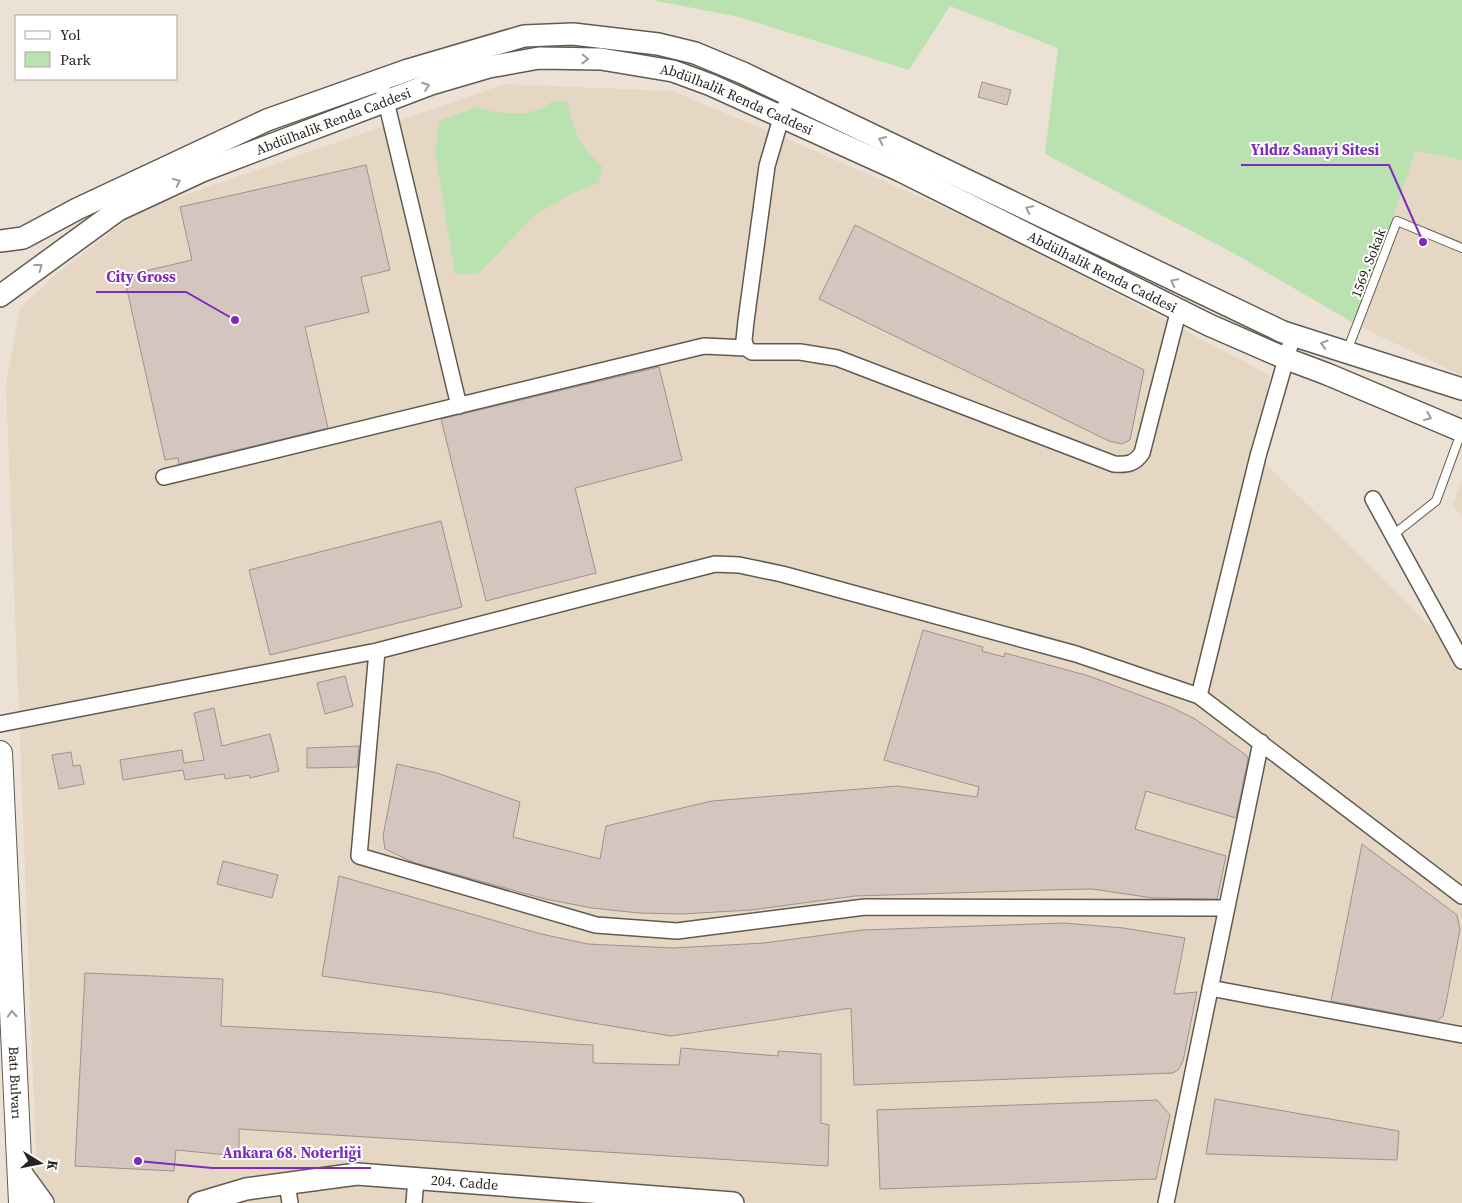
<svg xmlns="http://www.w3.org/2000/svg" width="1462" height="1203" font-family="'Source Serif 4',serif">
  <rect width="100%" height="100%" fill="#ebe1d5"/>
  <path fill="#e5d7c4" d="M505,84L672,91L785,138L1002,233L1269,375L1258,456L1462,657V1203H38L6,384L20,308L54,276L136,212Z
    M1416,151L1462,160V376L1355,324Z
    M1462,479V517L1453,505Z"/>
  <path fill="#bae2b0" d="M652,0H1462V160L1416,151L1355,324L1237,255L1045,154L1058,48L950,6L909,70L739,17Z
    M567,101C574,131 578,145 602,166L599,183L573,193L535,215L478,274H455L435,152L439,121L476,107L494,112L523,114L543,108L551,102Z"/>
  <path fill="#d5c5bf" stroke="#9f918b" d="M982,82L1011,90L1007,105L978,97Z
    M366,165L390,270L361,277L369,312L305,327L328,428L179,464L178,458L165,460L124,276L192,260L180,207Z
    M855,225L1144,370L1130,440L1122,444L1109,441L819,299Z
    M659,367L682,460L575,488L596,573L486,601L441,419Z
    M441,521L462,607L270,655L249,570Z
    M923,630L983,647L982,651L1004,657L1005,653L1089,676L1171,707L1195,719L1246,755L1248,759L1236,818L1146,791L1135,829L1226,856L1217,899L1153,898L1092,889L1048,890L855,896L751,910L681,914L639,913L592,908L545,899L415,863L385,849L383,836L397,764L437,773L520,802L513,837L600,859L606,826L712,801L897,786L977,797L979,787L884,760Z
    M345,676L353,706L325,714L317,683Z
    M214,708L222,746L270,734L279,771L250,778L249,775L225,779L224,774L185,780L183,770L123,780L120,760L182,750L184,763L204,760L194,713Z
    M359,746L357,767L307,768V748Z
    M71,752L73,766L80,765L84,784L59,789L52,755Z
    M1362,844L1457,915L1460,930L1446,1003L1443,1016L1437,1021L1331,1001Z
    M223,861L278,875L272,898L217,884Z
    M339,876L541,934L588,944L673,948L764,943L862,930L1064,923L1123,928L1185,938L1174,994L1197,992L1183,1061L1178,1070L1173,1073L854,1085L851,1008L671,1036L575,1020L440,993L322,976Z
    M85,973L223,979L221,1026L593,1045V1063L679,1065L681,1048L778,1056V1051L821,1054V1123L829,1125L828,1166L239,1129V1156L176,1150L174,1171L75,1166Z
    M1215,1099L1399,1131L1397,1160L1206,1154Z
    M1157,1100L1170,1115L1156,1179L880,1189L877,1110Z"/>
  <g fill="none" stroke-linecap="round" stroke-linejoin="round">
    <defs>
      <path id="lane" d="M1347,351L1397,221L1462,248
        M1393,535L1436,501L1461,433"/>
      <path id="street" d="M384,93L459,406
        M784,108L767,166L746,321L744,340L746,348L752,352H800L837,358L1114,464C1128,465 1134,464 1142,453L1179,309
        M164,477L704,346L746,348
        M1373,499L1462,661
        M377,651L359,856L596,925L677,931L865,907L1227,908
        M1199,696L1258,456L1293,335
        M0,724L377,651L715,564L739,565L782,574L1076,654L1199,696L1462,896
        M1210,988L1462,1035
        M287,1183L290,1203
        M414,1203L416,1178
        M1166,1203L1261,742"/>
      <g id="secondary">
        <path d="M0,241L23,238L77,209L267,120L408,70L524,36L573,34L658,44L695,53L743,73L1283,332L1462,389"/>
        <path id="s1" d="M0,296L118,210L202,171L431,84L489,67L539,58L601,59L673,71L711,85L901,171L1209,325L1287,359L1327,374L1462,431"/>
        <path d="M19,1170L43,1203"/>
        <path id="s2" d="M199,1203L246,1189L357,1174L733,1203"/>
      </g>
      <g id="primary">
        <path id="s3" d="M0,753L21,1203"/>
      </g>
    </defs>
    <use href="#lane" stroke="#625a4f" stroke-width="10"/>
    <use href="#street" stroke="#625a4f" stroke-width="18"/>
    <use href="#secondary" stroke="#625a4f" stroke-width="24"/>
    <use href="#primary" stroke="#625a4f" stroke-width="26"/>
    <use href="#lane" stroke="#fff" stroke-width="8"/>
    <use href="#street" stroke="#fff" stroke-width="15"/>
    <use href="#secondary" stroke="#fff" stroke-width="21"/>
    <use href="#primary" stroke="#fff" stroke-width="24"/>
  </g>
  <defs><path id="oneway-chevron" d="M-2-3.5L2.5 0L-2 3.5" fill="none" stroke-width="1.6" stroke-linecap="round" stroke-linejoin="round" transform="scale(1.25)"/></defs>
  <g stroke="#9e9c9a">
    <use href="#oneway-chevron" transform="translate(585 59) rotate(1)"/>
    <use href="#oneway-chevron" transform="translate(426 86) rotate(-20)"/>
    <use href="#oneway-chevron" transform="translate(882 140) rotate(-155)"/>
    <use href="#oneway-chevron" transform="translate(177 182) rotate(-25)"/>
    <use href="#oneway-chevron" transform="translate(1029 209) rotate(-154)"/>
    <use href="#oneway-chevron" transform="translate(39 267) rotate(-37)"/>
    <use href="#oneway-chevron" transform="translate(1174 282) rotate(-154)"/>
    <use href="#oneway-chevron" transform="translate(1324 344) rotate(-163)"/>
    <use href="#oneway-chevron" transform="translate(1428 417) rotate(23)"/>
    <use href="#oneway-chevron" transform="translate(12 1014) rotate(-93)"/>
  </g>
  <g text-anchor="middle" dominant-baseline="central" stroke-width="4" stroke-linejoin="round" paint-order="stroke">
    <g font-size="14" fill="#27231f" stroke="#fff">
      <text stroke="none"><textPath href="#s1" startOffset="799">Abdülhalik Renda Caddesi</textPath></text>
      <text stroke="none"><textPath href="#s1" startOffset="379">Abdülhalik Renda Caddesi</textPath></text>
      <text transform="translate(1368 263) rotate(-69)">1569. Sokak</text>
      <text stroke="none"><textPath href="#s1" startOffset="1204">Abdülhalik Renda Caddesi</textPath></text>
      <text stroke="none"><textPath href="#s3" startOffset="330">Batı Bulvarı</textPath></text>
      <text stroke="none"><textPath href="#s2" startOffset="269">204. Cadde</textPath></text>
    </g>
  </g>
  <path fill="none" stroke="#7b2cbf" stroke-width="2" d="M1423 242L1389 165H1241M235 320L186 292H96M138 1161L212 1168H371"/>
  <g fill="#7b2cbf" stroke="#fff" stroke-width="2">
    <circle cx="1423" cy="242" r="5"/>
    <circle cx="235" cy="320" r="5"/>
    <circle cx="138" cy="1161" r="5"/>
  </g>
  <g font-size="15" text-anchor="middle" font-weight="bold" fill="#7b2cbf" stroke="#fff" stroke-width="4" stroke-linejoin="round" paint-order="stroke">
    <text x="1315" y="155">Yıldız Sanayi Sitesi</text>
    <text x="141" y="282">City Gross</text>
    <text x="292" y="1158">Ankara 68. Noterliği</text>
  </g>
  <rect x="15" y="15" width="162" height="65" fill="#ffffff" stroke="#a9a7a5"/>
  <rect x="25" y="31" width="25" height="8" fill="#ffffff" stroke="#a9a7a5"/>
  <text x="60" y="40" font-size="15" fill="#27231f">Yol</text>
  <rect x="25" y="52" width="25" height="15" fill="#bae2b0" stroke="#a9a7a5"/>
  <text x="60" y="65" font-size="15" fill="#27231f">Park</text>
  <g transform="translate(40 1163) rotate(100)" stroke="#ffffff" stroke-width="4" paint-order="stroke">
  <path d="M0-4L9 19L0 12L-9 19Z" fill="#27231f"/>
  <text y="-8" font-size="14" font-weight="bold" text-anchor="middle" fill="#27231f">K</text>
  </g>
</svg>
